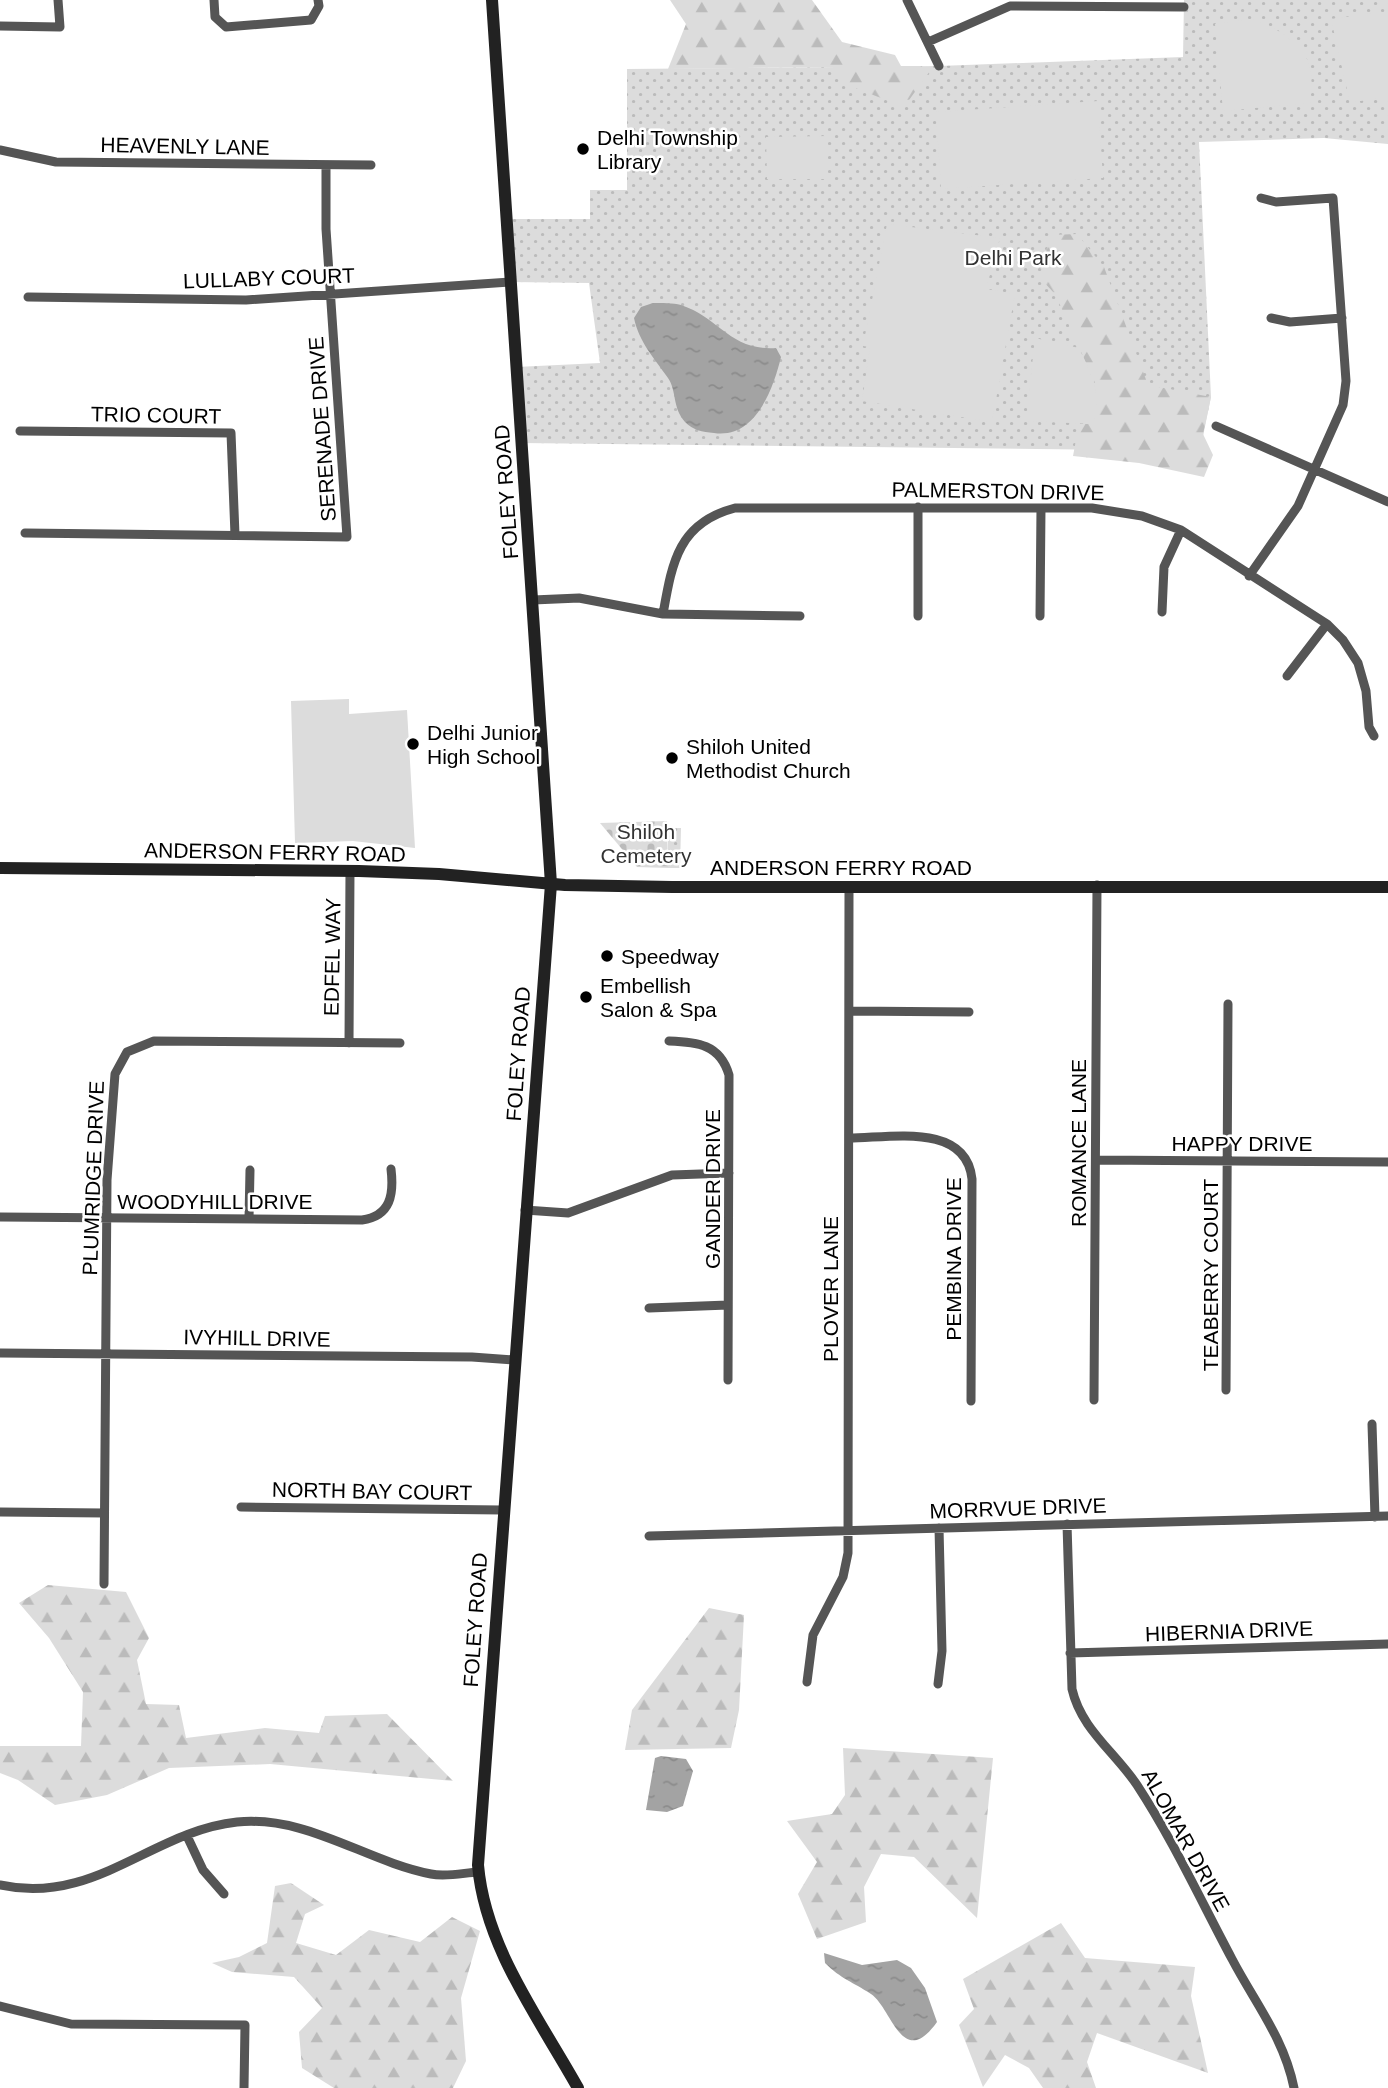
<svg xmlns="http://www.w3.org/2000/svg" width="1388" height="2088" font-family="Helvetica,sans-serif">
  <defs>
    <pattern id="green-dots" width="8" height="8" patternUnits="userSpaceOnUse" patternTransform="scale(1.75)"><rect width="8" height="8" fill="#dcdcdc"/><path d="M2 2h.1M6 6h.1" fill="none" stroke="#bbb" stroke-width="1.8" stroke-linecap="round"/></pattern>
    <pattern id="forest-firs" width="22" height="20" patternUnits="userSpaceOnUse" patternTransform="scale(1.75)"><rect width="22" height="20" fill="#dcdcdc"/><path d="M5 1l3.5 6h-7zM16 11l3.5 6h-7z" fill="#bbb"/></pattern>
    <pattern id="cemetery-stones" width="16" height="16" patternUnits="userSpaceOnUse" patternTransform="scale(1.75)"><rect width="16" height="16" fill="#dcdcdc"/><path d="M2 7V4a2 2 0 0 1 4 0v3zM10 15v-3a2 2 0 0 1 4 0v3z" fill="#bbb"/></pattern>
    <pattern id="water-ripples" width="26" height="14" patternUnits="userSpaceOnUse" patternTransform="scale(1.75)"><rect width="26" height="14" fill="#a3a3a3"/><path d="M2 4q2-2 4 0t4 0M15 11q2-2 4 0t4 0" fill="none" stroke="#8b8b8b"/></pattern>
  </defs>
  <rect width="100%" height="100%" fill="#fff"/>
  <path fill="url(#green-dots)" d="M1184,0H1388V144L1324,138L1199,142L1211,397L1200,451L522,443L516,367L600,363L589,283L511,282L507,219H590V190H627V69L939,66L1183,57Z
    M668,828H681L680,868H668Z"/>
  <path fill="url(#forest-firs)" d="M670,0H812L842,42L895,55L901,66H920L930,71L904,107L845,84L833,67L668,69L686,24Z
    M1077,234L1104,267L1148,385L1211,397L1203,434L1213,455L1204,477L1139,463L1073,456L1079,424H1092L1096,385L1055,294L1040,278L1050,235Z
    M48,1585L126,1592L149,1638L137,1660L146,1704L179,1705L186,1738L265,1728L319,1733L325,1716L387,1714L453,1781L270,1764L169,1768L107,1795L55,1805L18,1780L0,1773V1746H81L83,1692L49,1638L19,1603Z
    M709,1608L744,1615L739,1710L731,1748L625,1750L632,1710Z
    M843,1748L993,1758L977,1918L914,1857L881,1854L864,1887L866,1922L817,1939L798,1894L817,1862L787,1821L832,1814L845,1795Z
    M291,1883L324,1905L305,1914L296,1943L336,1955L369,1930L420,1942L452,1917L480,1931L461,1998L466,2061L453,2088H334L302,2068L299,2032L322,2008L294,1977L232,1972L212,1963L239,1957L267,1943L275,1886Z
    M1061,1923L1085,1958L1195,1967L1191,1996L1208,2073L1097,2033L1087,2062L1096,2088H1043L1029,2068L1005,2055L983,2087L959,2025L974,2009L963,1979Z"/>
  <path fill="url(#cemetery-stones)" d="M667,821L668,868L637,867L600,823Z"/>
  <path fill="#dcdcdc" d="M1381,12L1388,13V96L1350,103L1331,19Z
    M1250,19C1270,23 1297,40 1307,59C1313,72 1312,90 1310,103L1223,111L1215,24Z
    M1098,101L1103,178L941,189L936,112Z
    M828,136V179H767L766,137Z
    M887,224L1000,238L986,289L1015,294L992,422L862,401L870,347L863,346Z
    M1035,338L1079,348C1093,379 1101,391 1093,424L1026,421Z
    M349,699V714L407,710L415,848L353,841L295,843L291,701Z"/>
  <path fill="url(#water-ripples)" d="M653,303C662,303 673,303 681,305C720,318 730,351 776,348L781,357C773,390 755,439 714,433C702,432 693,430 685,422C672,408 677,391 668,378C654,358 639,342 634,318L641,307Z
    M661,1756L686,1759L693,1771L683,1806L667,1812L646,1810L655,1758Z
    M824,1953L862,1965L897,1960L911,1968L925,1988L937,2022C902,2071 892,2008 871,1994C853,1982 841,1979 825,1963Z"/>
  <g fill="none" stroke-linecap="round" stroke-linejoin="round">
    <path stroke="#555" stroke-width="9" d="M214,0L215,17L226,27L311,20L319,6L318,0
      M907,0L939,66
      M0,26L60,27L58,0
      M928,42L1010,6L1184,7
      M0,150L56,162L371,165
      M28,297L246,300L511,282
      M1271,318L1290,322L1342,318
      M1216,426L1388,502
      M20,431L231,433L235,535
      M25,533L347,537L326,229V166
      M1249,576L1298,506L1343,405L1346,381L1333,198L1276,202L1261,198
      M533,600L579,598L663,614L800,616
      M1162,612L1164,567L1181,530
      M663,614C672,563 678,523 735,508H1092L1142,516L1181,530L1327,624L1343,640L1358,663L1366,691L1369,727L1374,736
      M918,616V507
      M1040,616L1041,508
      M1287,676L1327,624
      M849,1011L969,1012
      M669,1041C697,1042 720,1044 729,1075L728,1380
      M349,1043L350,871
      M849,1138C890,1138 966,1122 972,1179L971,1401
      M1096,1160L1388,1162
      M525,1210L568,1213L672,1175L729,1173
      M0,1217L362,1220C391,1216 394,1194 391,1169
      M249,1219L250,1170
      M649,1308L728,1305
      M0,1353L472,1357L514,1360
      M1226,1390L1228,1004
      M1094,1400L1097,885
      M1372,1424L1375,1517
      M241,1507L502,1510
      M0,1512L104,1513
      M1067,1524L1072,1689C1081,1729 1115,1752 1137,1785C1173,1840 1201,1901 1232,1959C1255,2003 1284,2038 1294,2088
      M649,1536L1388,1516
      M104,1584L107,1180L115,1074L127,1052L154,1041L400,1043
      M1070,1653L1388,1644
      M807,1682L813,1635L843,1577L848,1553L849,888
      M938,1684L942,1651L939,1528
      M187,1836L203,1870L224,1894
      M0,1885C94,1906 152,1831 237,1822C307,1815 365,1861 431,1874C446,1877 463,1873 478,1872
      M0,2006L71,2024L245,2025L244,2088"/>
    <path stroke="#222" stroke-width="12" d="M492,0L551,884L478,1865C485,1947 539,2018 578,2088
      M0,868L359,871L439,874L565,885L672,887H1388"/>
  </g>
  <g fill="#000" stroke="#fff" stroke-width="2.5">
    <circle cx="583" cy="149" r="7"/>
    <circle cx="413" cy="744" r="7"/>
    <circle cx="672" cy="758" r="7"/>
    <circle cx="607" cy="956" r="7"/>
    <circle cx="586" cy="997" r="7"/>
  </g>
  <g text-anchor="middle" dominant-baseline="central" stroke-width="5" stroke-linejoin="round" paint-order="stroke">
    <g font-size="21" fill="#000" stroke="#fff" text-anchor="start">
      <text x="597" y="137">Delhi Township<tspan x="597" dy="24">Library</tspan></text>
      <text x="427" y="732">Delhi Junior<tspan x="427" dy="24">High School</tspan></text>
      <text x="686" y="746">Shiloh United<tspan x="686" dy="24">Methodist Church</tspan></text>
      <text x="621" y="956">Speedway</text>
      <text x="600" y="985">Embellish<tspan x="600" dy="24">Salon &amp; Spa</tspan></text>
    </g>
    <g font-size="21" fill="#000" stroke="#fff">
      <text transform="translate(185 146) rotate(1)">HEAVENLY LANE</text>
      <text transform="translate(269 278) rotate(-2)">LULLABY COURT</text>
      <text transform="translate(156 415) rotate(1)">TRIO COURT</text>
      <text transform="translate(322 429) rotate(-94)">SERENADE DRIVE</text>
      <text transform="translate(998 491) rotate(1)">PALMERSTON DRIVE</text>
      <text transform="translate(506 492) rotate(-94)">FOLEY ROAD</text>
      <text transform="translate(275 852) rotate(1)">ANDERSON FERRY ROAD</text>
      <text x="841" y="867">ANDERSON FERRY ROAD</text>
      <text transform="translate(332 957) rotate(-89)">EDFEL WAY</text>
      <text transform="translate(518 1054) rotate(-86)">FOLEY ROAD</text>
      <text transform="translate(1078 1143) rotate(-90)">ROMANCE LANE</text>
      <text x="1242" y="1143">HAPPY DRIVE</text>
      <text transform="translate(93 1178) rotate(-88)">PLUMRIDGE DRIVE</text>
      <text transform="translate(712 1189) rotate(-90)">GANDER DRIVE</text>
      <text x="215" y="1201">WOODYHILL DRIVE</text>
      <text transform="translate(953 1259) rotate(-90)">PEMBINA DRIVE</text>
      <text transform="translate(1210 1275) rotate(-90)">TEABERRY COURT</text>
      <text transform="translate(830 1289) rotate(-90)">PLOVER LANE</text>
      <text transform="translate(257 1338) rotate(1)">IVYHILL DRIVE</text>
      <text transform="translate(372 1491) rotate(1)">NORTH BAY COURT</text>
      <text transform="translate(1018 1508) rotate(-2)">MORRVUE DRIVE</text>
      <text transform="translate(475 1620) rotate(-86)">FOLEY ROAD</text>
      <text transform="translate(1229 1631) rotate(-2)">HIBERNIA DRIVE</text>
      <text transform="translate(1186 1840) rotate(61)">ALOMAR DRIVE</text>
    </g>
    <g font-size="21" fill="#333" stroke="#fff">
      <text x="1013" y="257">Delhi Park</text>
      <text x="646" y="831">Shiloh<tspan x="646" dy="24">Cemetery</tspan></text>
    </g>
  </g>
</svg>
